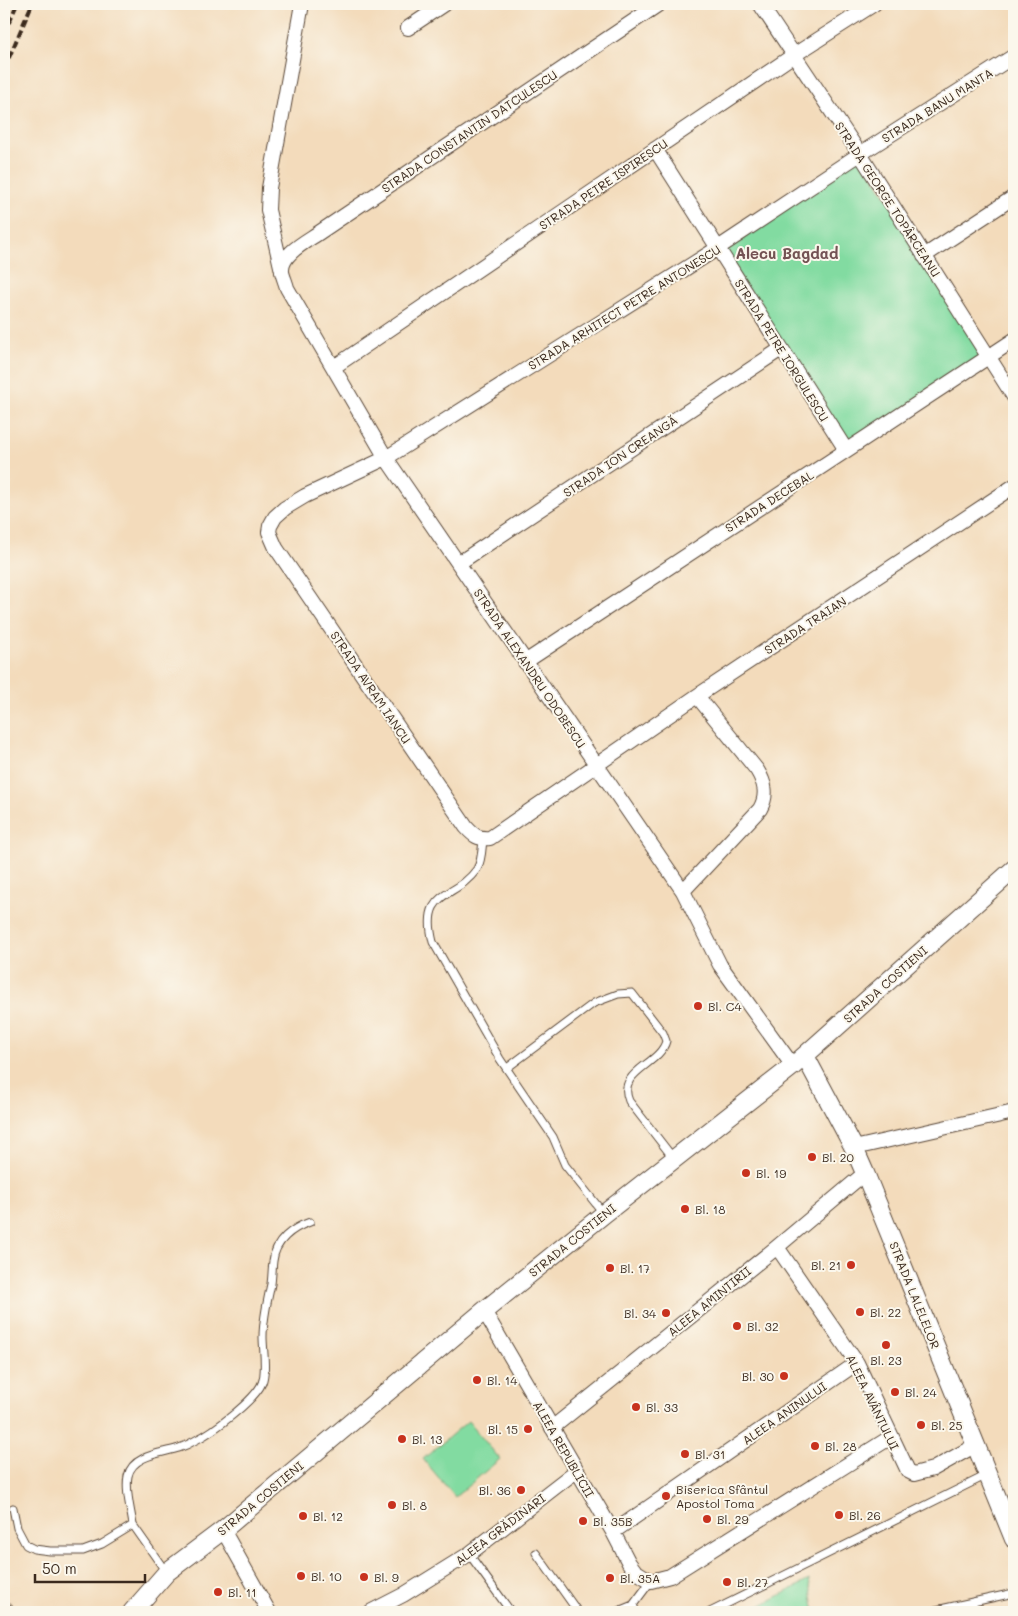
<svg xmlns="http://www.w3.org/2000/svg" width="1018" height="1616" font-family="Mali,sans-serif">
  <rect width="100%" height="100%" fill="#fbf7ec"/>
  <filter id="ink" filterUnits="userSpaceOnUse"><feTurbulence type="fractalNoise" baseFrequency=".02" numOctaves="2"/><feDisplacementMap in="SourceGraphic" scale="10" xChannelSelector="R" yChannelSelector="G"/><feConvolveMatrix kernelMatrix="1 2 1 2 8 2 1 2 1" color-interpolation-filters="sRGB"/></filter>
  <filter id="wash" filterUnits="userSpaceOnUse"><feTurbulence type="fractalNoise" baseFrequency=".0096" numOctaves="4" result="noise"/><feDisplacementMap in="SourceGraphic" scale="20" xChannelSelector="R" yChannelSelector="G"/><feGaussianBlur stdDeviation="1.12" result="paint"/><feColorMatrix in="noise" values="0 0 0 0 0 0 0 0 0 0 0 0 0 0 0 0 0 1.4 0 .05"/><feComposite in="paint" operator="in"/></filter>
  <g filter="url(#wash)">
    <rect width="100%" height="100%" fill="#f3dbbb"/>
    <path fill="#82dba1" stroke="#5e8260" d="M860,154L984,357L847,446L718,248Z
      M468,1421L500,1459L455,1497L423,1459Z
      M809,1580L815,1612H748Z"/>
  </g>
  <g filter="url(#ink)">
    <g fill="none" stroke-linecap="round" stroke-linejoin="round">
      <defs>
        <path id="service" d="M483,839C482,848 482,861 477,869C455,900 420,889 433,942L500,1059L553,1137L565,1165L604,1214
          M507,1068L594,1003L618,994L632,993L663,1033L666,1041C660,1065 616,1071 629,1101L674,1159
          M13,1508L17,1528L26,1545L34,1549L50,1551H83L102,1544L133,1525C131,1510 125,1491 128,1476C132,1455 163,1453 179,1448C185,1446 191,1443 196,1440C213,1432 255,1400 262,1383C267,1370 263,1350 263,1337C263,1319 267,1302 271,1284C272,1277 272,1269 273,1261C275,1241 292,1228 310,1222
          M133,1525L166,1572
          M536,1553L578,1612
          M469,1554L511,1612
          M616,1612L633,1605
          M636,1612L633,1605L651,1581
          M710,1612L987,1475
          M927,1612L1014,1593"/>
        <path id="minor" d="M659,4L317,234C305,242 280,255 282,272C283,277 286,283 287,288L386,458L683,891L720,965L793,1066
          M760,4L860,154L1014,397
          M408,28L444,4
          M1014,56L860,154L718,248L386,458L305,496L285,508L275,517L270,526L269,532L276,548L466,827C474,836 478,839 490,838L697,696L1014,486
          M655,149L846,450
          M924,256L1014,197
          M282,271L268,210L269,188L302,4
          M334,367L794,55L874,4
          M459,563L781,349
          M525,662L1014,340
          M683,891L760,809C768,795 765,783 757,770L697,696
          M854,1148L1014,1112
          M777,1247L857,1363L908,1471L914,1474L933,1469L976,1445
          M484,1311L613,1532L629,1563L635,1571L651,1581L670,1576L891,1437
          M552,1428L777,1247L865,1173
          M223,1530L269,1612
          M613,1532L857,1363
          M370,1612L403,1595L469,1554L576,1471"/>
        <path id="tertiary" d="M805,1056L854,1148L865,1173L1014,1539
          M4,1612H5
          M132,1612L167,1572L223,1530L484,1311L604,1214L793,1066L1014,869"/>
      </defs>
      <use href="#service" stroke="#574536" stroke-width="9"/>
      <use href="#minor" stroke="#574536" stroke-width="16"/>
      <use href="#tertiary" stroke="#574536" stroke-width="20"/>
      <use href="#service" stroke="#fff" stroke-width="7"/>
      <use href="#minor" stroke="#fff" stroke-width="14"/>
      <use href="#tertiary" stroke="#fff" stroke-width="18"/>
      <path stroke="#3b2a1e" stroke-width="4" stroke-dasharray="8 4" stroke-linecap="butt" d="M4,34L17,4
        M4,69L32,4"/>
    </g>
  </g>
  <g fill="#c8321e" stroke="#fbf7ec" stroke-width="2">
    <circle cx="698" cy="1006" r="5"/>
    <circle cx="812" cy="1157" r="5"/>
    <circle cx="746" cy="1173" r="5"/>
    <circle cx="685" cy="1209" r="5"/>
    <circle cx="851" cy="1265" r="5"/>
    <circle cx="610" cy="1268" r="5"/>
    <circle cx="860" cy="1312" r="5"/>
    <circle cx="666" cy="1313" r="5"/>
    <circle cx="737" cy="1326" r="5"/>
    <circle cx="886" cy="1345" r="5"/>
    <circle cx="784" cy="1376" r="5"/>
    <circle cx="477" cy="1380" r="5"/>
    <circle cx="895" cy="1392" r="5"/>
    <circle cx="636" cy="1407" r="5"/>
    <circle cx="921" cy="1425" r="5"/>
    <circle cx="528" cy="1429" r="5"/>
    <circle cx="402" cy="1439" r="5"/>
    <circle cx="815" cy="1446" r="5"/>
    <circle cx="685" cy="1454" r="5"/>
    <circle cx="521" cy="1490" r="5"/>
    <circle cx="666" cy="1496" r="5"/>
    <circle cx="392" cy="1505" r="5"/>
    <circle cx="839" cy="1515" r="5"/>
    <circle cx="303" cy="1516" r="5"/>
    <circle cx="707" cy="1519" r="5"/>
    <circle cx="583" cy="1521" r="5"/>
    <circle cx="301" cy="1576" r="5"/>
    <circle cx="364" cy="1577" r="5"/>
    <circle cx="610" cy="1578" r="5"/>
    <circle cx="727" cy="1582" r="5"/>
    <circle cx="218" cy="1592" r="5"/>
  </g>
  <g text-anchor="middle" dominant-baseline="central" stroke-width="4" stroke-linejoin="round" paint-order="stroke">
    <g font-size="12" fill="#3b2a1e" stroke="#fbf7ec">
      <text transform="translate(937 105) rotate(-32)">STRADA BANU MANTA</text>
      <text transform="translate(469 131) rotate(-34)">STRADA CONSTANTIN DATCULESCU</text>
      <text transform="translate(603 184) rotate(-34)">STRADA PETRE ISPIRESCU</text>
      <text transform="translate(888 199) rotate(57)">STRADA GEORGE TOPÂRCEANU</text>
      <text transform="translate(624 307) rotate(-32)">STRADA ARHITECT PETRE ANTONESCU</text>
      <text transform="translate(782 350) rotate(58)">STRADA PETRE IORGULESCU</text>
      <text transform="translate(620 456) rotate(-34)">STRADA ION CREANGĂ</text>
      <text transform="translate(769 501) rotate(-33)">STRADA DECEBAL</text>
      <text transform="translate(805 625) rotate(-33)">STRADA TRAIAN</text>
      <text transform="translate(530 668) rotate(56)">STRADA ALEXANDRU ODOBESCU</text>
      <text transform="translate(371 687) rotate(56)">STRADA AVRAM IANCU</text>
      <text transform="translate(885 984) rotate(-42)">STRADA COSTIENI</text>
      <text transform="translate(572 1240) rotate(-39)">STRADA COSTIENI</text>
      <text transform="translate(915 1295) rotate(68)">STRADA LALELELOR</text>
      <text transform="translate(709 1301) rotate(-39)">ALEEA AMINTIRII</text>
      <text transform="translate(873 1402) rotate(64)">ALEEA AVÂNTULUI</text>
      <text transform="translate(784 1413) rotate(-35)">ALEEA ANINULUI</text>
      <text transform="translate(564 1449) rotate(60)">ALEEA REPUBLICII</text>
      <text transform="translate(260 1498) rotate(-40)">STRADA COSTIENI</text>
      <text transform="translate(500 1529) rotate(-37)">ALEEA GRĂDINARI</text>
    </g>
    <g font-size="12" fill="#3b2a1e" stroke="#fbf7ec" text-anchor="start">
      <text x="708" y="1006">Bl. C4</text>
      <text x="822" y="1157">Bl. 20</text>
      <text x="756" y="1173">Bl. 19</text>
      <text x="695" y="1209">Bl. 18</text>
      <text x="841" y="1265" text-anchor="end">Bl. 21</text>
      <text x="620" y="1268">Bl. 17</text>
      <text x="870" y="1312">Bl. 22</text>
      <text x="656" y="1313" text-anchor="end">Bl. 34</text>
      <text x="747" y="1326">Bl. 32</text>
      <text x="886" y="1360" text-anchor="middle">Bl. 23</text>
      <text x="774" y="1376" text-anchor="end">Bl. 30</text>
      <text x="487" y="1380">Bl. 14</text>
      <text x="905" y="1392">Bl. 24</text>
      <text x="646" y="1407">Bl. 33</text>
      <text x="931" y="1425">Bl. 25</text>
      <text x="518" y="1429" text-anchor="end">Bl. 15</text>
      <text x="412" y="1439">Bl. 13</text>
      <text x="825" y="1446">Bl. 28</text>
      <text x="695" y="1454">Bl. 31</text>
      <text x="676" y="1489">Biserica Sfântul<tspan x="676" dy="14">Apostol Toma</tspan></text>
      <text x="511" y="1490" text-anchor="end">Bl. 36</text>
      <text x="402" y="1505">Bl. 8</text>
      <text x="849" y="1515">Bl. 26</text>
      <text x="313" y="1516">Bl. 12</text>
      <text x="717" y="1519">Bl. 29</text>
      <text x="593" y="1521">Bl. 35B</text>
      <text x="311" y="1576">Bl. 10</text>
      <text x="374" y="1577">Bl. 9</text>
      <text x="620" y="1578">Bl. 35A</text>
      <text x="737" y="1582">Bl. 27</text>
      <text x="228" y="1592">Bl. 11</text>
    </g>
    <g font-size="15" font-weight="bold" fill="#745354" stroke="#fbf7ec">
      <text x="787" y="253">Alecu Bagdad</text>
    </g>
  </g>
  <rect width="1018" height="1616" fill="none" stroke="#fbf7ec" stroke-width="20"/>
  <path d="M35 1574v8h110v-8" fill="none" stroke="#3b2a1e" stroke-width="2.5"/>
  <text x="42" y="1574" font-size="15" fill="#3b2a1e" stroke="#fbf7ec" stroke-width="4" paint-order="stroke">50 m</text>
</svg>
